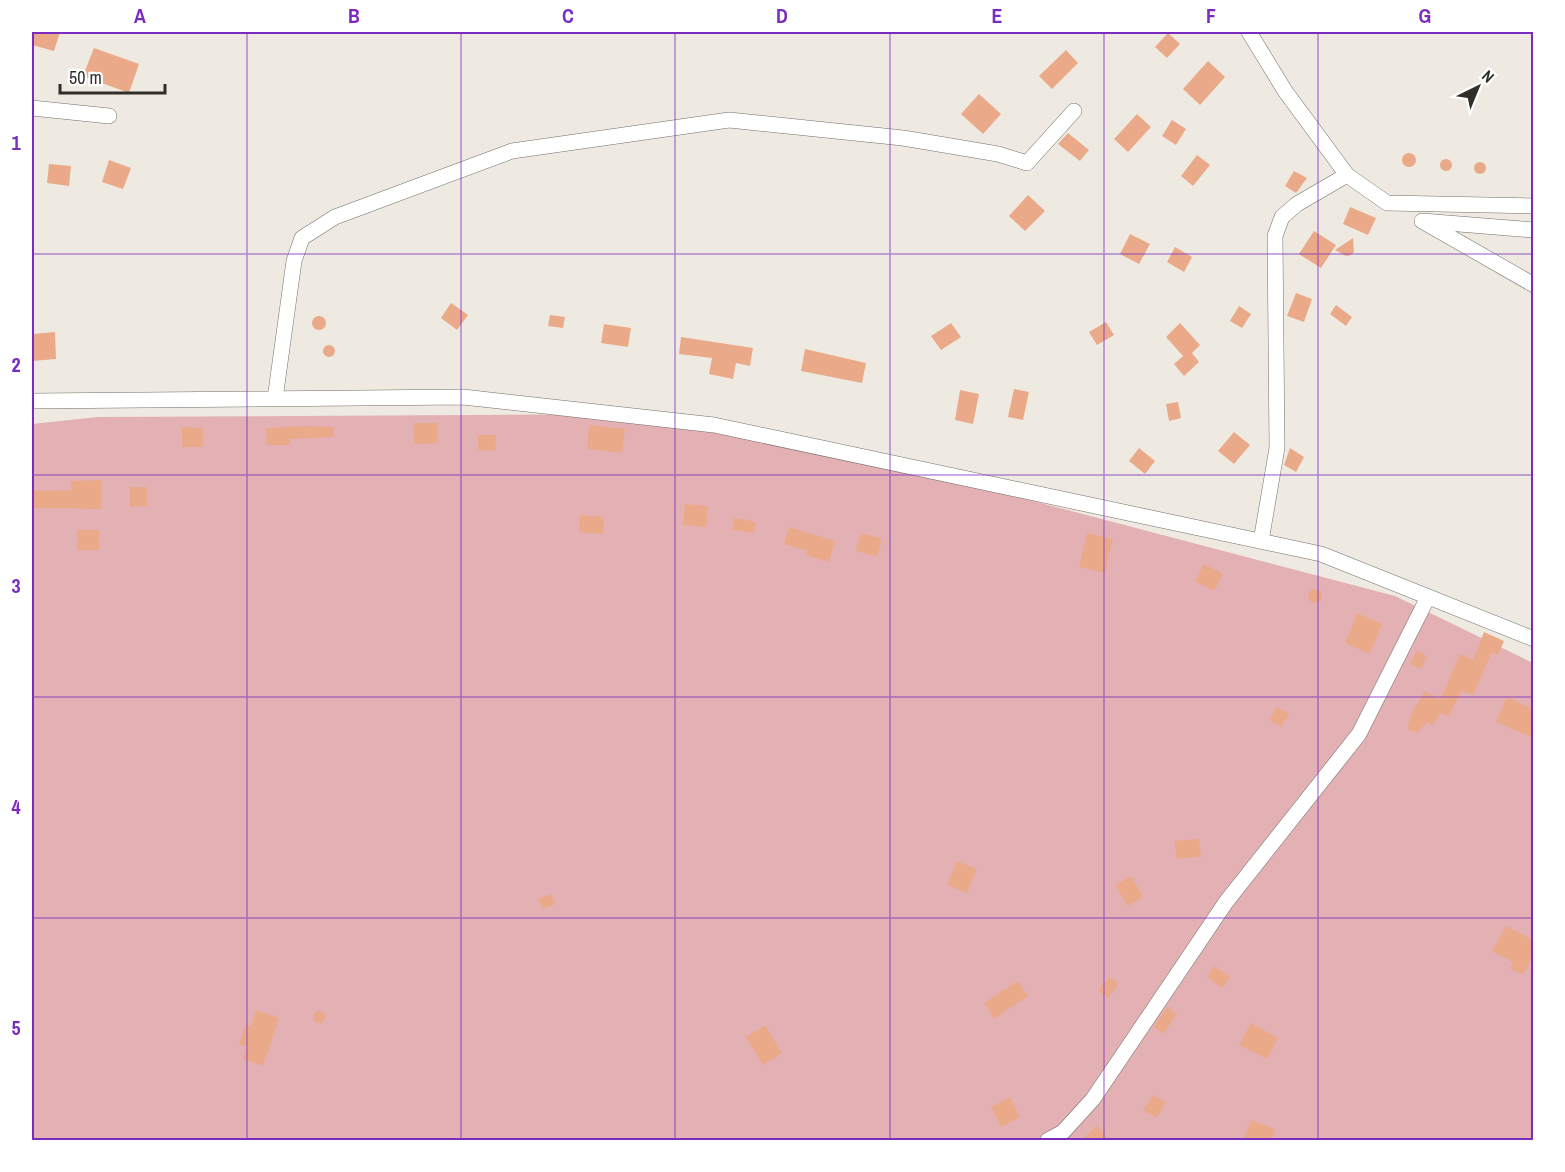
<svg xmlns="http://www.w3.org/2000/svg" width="1565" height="1172" font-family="'Archivo Narrow',sans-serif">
  <rect width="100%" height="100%" fill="#eeeae1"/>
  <path fill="#e3b0b4" d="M643,414L957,481L1395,596L1533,663V1140H32V424L98,417Z"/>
  <path fill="#eaaa89" d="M32,32H60L54,51L32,45Z
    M1168,33L1180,44L1167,58L1155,47Z
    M94,48L139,64L129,93L83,76Z
    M1066,50L1078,63L1052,89L1039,76Z
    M1208,61L1225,77L1200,105L1183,89Z
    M979,94L1001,114L983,134L961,114Z
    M1137,114L1151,127L1128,152L1114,139Z
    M1172,120L1186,129L1176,145L1162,136Z
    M1068,133L1089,150L1080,161L1058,144Z
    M1402 160a7 7 0 1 1 14 0a7 7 0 1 1-14 0Z
    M1197,155L1210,165L1193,186L1181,176Z
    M1440 165a6 6 0 1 1 12 0a6 6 0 1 1-12 0Z
    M109,160L131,168L123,189L102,182Z
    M1474 168a6 6 0 1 1 12 0a6 6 0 1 1-12 0Z
    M49,164L71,166L69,186L47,183Z
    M1294,171L1307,178L1296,193L1285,186Z
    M1028,195L1045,211L1025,231L1009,216Z
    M1350,207L1376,218L1368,235L1343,224Z
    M1314,231L1336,245L1321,268L1299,254Z
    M1130,234L1150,244L1139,264L1120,254Z
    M1353,238L1354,252L1351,255L1346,256L1335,250Z
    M1175,247L1192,257L1184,272L1167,262Z
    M1296,293L1312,299L1304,322L1287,316Z
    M451,303L468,315L457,330L441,318Z
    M1336,305L1352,317L1346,326L1330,314Z
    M1239,306L1251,314L1242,328L1230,321Z
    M550,315L565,317L563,328L548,326Z
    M312 323a7 7 0 1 1 14 0a7 7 0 1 1-14 0Z
    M1106,322L1114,335L1097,345L1089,332Z
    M951,323L961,337L941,350L931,336Z
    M1180,323L1200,345L1192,353L1199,362L1184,376L1174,364L1183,356L1166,337Z
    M604,324L631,328L628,347L601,343Z
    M55,332L56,359L32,361V334Z
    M681,337L753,348L750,366L736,363L733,379L709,374L712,358L679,354Z
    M323 351a6 6 0 1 1 12 0a6 6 0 1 1-12 0Z
    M805,349L866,363L862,383L801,371Z
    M1014,389L1029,392L1023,420L1008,417Z
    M960,390L979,394L973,424L955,420Z
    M1178,402L1181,418L1169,421L1166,404Z
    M413,423H437V443L414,444Z
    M589,425L625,429L622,453L587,449Z
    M307,426L334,427V437L290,439V445H267L266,428Z
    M182,427L203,428V447H182Z
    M1234,432L1250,445L1234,464L1218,451Z
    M478,435H496L495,451L478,450Z
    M1139,448L1155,461L1145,474L1129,461Z
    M1290,448L1304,457L1296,472L1284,465Z
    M101,480V509L34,508V491L71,490V481Z
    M130,487H147V506L130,507Z
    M685,504L708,506L706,527L683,525Z
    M580,515L604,517L603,534L579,532Z
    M734,518L756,522L754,533L732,530Z
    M789,527L835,541L829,562L806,555L807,551L784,544Z
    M77,530H99V550H77Z
    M861,533L882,539L877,557L856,551Z
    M1087,533L1113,539L1105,573L1079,567Z
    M1204,564L1223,574L1214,591L1195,581Z
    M1308 596a7 7 0 1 1 14 0a7 7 0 1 1-14 0Z
    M1357,613L1382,624L1370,654L1345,643Z
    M1484,632L1504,641L1498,655L1492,652L1473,695L1462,691L1448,717L1441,713L1433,725L1427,722L1418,732L1409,731L1408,726L1412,712L1425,691L1440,700L1460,654L1473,660Z
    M1416,651L1427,656L1421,669L1410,664Z
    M1507,697L1533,709V738L1496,722Z
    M1277,707L1289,714L1281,727L1269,720Z
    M1199,839L1201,856L1177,859L1174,841Z
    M957,861L977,869L967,893L947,885Z
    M1131,876L1143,897L1128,906L1115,885Z
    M551,894L555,904L543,909L538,899Z
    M1506,926L1533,940V955L1523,975L1510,968L1513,962L1492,951Z
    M1214,966L1230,977L1222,988L1207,977Z
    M1109,977L1118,984L1108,998L1098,991Z
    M1018,981L1028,996L994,1019L984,1003Z
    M1167,1007L1177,1014L1163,1034L1154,1027Z
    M256,1010L279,1018L263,1066L243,1059L247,1046L239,1044L246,1024L251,1026Z
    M313 1017a6 6 0 1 1 12 0a6 6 0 1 1-12 0Z
    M1251,1023L1278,1038L1267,1059L1239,1045Z
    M765,1025L782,1053L763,1065L746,1037Z
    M1153,1095L1166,1103L1156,1118L1143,1110Z
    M1010,1097L1020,1117L1001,1127L991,1107Z
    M1251,1120L1275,1129L1271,1140H1243Z
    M1097,1126L1110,1140H1081Z"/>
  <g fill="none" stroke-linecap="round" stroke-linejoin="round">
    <defs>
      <path id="minor" d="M1249,32L1285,91L1347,175L1387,203L1534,206
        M32,108L109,116
        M1534,230L1422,221L1534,285
        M275,399L294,261L302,238L335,217L512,151L729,120L903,138L998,154L1027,163L1074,111
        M32,401L463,397L714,425L1321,554L1534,639
        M1261,541L1277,448L1275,236L1282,217L1297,204L1347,175
        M1048,1140L1063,1132L1093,1099L1226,902L1359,734L1428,597"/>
    </defs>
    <use href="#minor" stroke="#736f68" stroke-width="16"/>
    <use href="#minor" stroke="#fff" stroke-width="15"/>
  </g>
  <path fill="none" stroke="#7b2cbf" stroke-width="1.5" stroke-opacity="0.55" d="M247,32V1140M461,32V1140M675,32V1140M890,32V1140M1104,32V1140M1318,32V1140M32,254H1534M32,475H1534M32,697H1534M32,918H1534"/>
  <rect width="1565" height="1172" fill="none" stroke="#ffffff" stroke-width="66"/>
  <g transform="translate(1478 87) rotate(43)" stroke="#ffffff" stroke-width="4.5" paint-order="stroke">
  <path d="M0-4.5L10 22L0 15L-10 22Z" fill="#2f2e2a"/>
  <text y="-9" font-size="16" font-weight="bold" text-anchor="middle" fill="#2f2e2a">N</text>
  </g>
  <path d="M60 84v9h105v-9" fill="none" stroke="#2f2e2a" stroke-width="3"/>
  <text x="69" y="84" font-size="18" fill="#2f2e2a" stroke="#ffffff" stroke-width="4.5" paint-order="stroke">50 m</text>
  <rect x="33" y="33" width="1499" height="1106" fill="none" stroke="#7b2cbf" stroke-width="2"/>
  <g font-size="20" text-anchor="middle" font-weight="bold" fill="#7b2cbf">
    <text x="140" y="23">A</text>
    <text x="354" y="23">B</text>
    <text x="568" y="23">C</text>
    <text x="782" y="23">D</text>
    <text x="997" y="23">E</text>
    <text x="1211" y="23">F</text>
    <text x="1425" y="23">G</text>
    <text x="16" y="150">1</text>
    <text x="16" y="372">2</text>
    <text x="16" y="593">3</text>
    <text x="16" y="814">4</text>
    <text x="16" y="1035">5</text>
  </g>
</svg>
